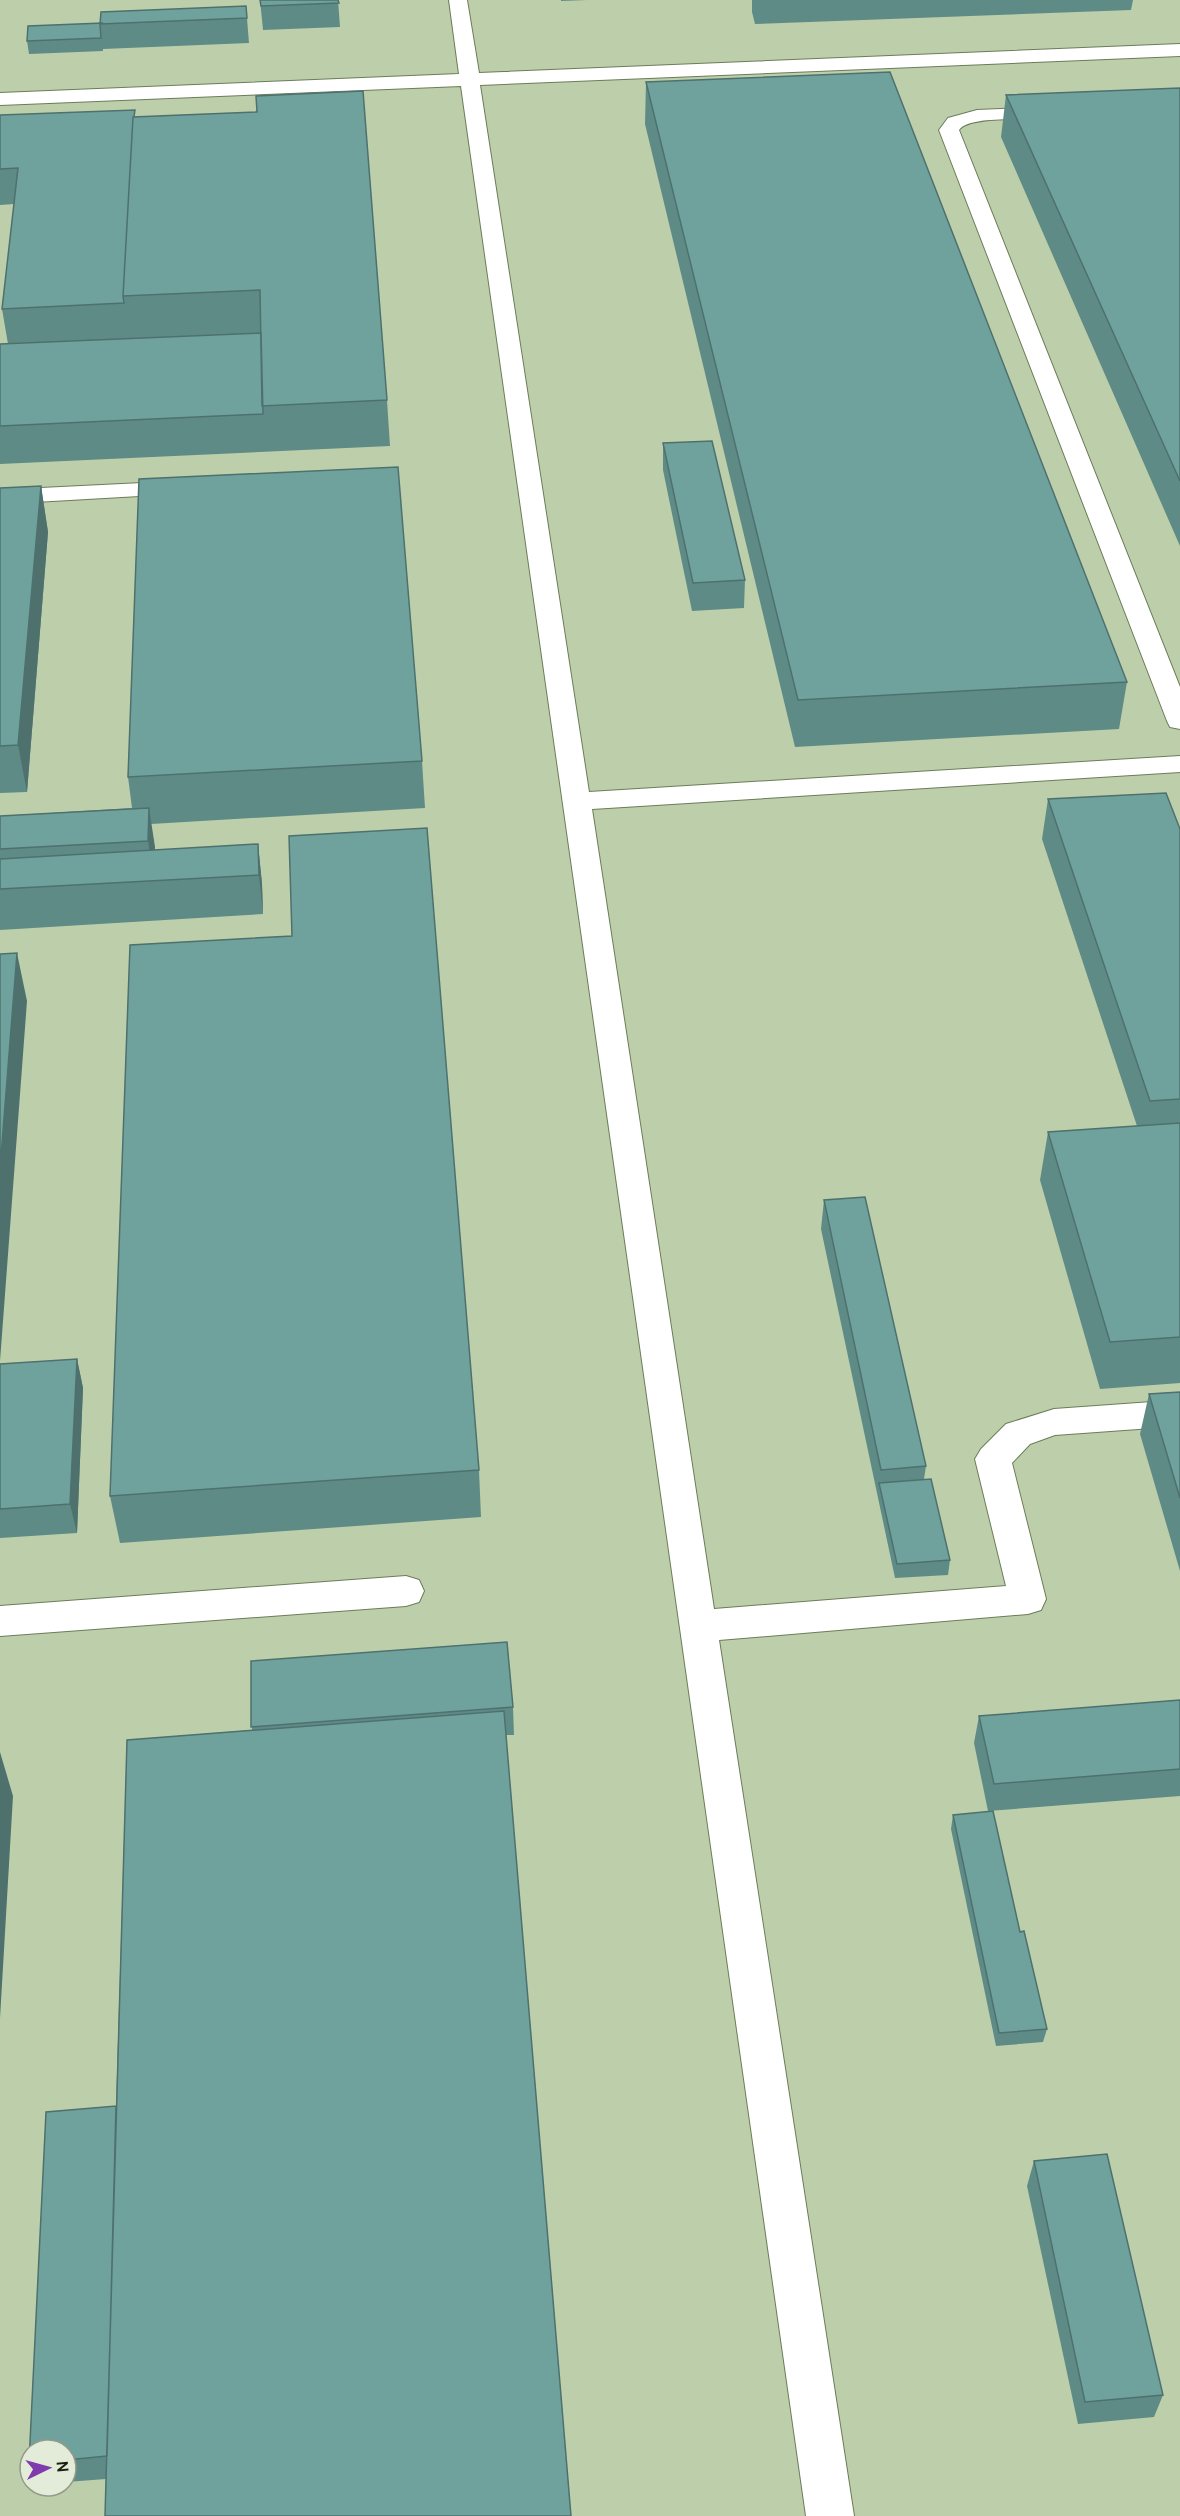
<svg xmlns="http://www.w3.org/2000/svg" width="1180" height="2516" font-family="Cabin,sans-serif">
  <rect width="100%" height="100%" fill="#bdcfaa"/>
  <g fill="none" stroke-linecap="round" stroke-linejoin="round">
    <defs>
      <path id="minor" d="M449,0H467L479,73L1180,44V56L480,85L589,792L1180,756V772L592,809L714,1609L1006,1586L975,1459L981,1449L1006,1424L1054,1409L1180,1400V1426L1055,1435L1030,1444L1012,1463L1046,1599L1041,1610L1028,1614L719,1640L854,2516H806L461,86L0,105V93L459,74Z
        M1049,107L1056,109L1059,113L1056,117C1035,122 971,114 959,130L1180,687V729L1170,727L1167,721L939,130L948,118L977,110Z
        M183,481L192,483L195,488L192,493L0,504V490Z
        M406,1576L419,1580L424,1591L419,1602L406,1606L0,1636V1606Z"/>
    </defs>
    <use href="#minor" stroke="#6c7c59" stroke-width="2"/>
    <use href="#minor" fill="#fff" fill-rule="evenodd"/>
  </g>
  <path fill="#5f8b87" d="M260,0H338L340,27L263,30Z
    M561,0H587L561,1Z
    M752,0H1133L1131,10L755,24L752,12Z
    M246,6L249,43L103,49V51L29,54L27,41L100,24Z
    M646,82L1127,682L1119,729L795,747L645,124Z
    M1180,88V546L1001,137L1006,95Z
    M0,115L135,117L387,400L390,446L0,464V344H8L2,309L14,204L0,205Z
    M663,443L745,580L744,608L692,611L663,470Z
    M41,486L48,532L27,792L0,793V488Z
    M422,761L425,808L151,824L155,850L258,844L262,884L263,914L0,930V816L132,808L128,777Z
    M1048,799L1180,829V1383L1100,1389L1040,1180L1048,1132L1137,1126L1042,839Z
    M824,1200L926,1466L924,1479L950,1560L948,1575L895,1578L821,1229Z
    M77,1359L83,1388L77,1533L0,1538V1364Z
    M1180,1392V1571L1140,1434L1149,1394Z
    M479,1470L481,1517L120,1543L110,1496Z
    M507,1642L513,1707L514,1735H506L571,2516H105L106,2479L66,2482V2450H30V2466L29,2463L46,2112L116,2106L127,1740L252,1730L251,1661Z
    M1180,1700V1796L988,1811L974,1743L979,1716Z
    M953,1815L1020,1932L1047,2029L1043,2042L996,2046L951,1829Z
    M1034,2161L1163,2395L1154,2417L1078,2424L1027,2186Z"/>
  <path fill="#4e716e" d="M41,486L48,532L27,792L18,745Z
    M149,808L155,847L154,880L148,841Z
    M258,844L262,884L263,914L259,875Z
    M17,953L27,1001L0,1361V1169Z
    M77,1359L83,1388L77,1533L70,1504Z
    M0,1752L13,1796L0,2018Z"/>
  <path fill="#6fa29d" stroke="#4e716e" stroke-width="1.5" d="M260,0H338L339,3L261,6Z
    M246,6L247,18L100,24L101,12Z
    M103,23L100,24L101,38L27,41L28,26Z
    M890,72L1127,682L798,700L646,82Z
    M1180,88V481L1006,95Z
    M363,91L387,400L262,406L260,290L123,296L133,117L257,112L256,96Z
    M135,110L134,117H133L123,296L124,303L2,309L18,168L0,169V115Z
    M261,333L263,414L0,426V344Z
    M712,441L745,580L693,583L663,443Z
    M398,467L422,761L128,777L139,479Z
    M41,486L18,745L0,746V488Z
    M1166,793L1180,829V1099L1150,1101L1048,799Z
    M149,808L148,841L0,849V816Z
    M427,828L479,1470L110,1496L130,945L292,936L289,836Z
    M258,844L259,875L0,889V859Z
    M17,953L0,1169V954Z
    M1180,1123V1337L1110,1342L1048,1132Z
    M865,1197L926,1466L881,1470L824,1200Z
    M77,1359L70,1504L0,1509V1364Z
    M1180,1392V1498L1149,1394Z
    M931,1479L950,1560L897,1564L879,1483Z
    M507,1642L513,1707L251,1727V1661Z
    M1180,1700V1769L994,1784L979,1716Z
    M504,1711L571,2516H105L127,1740Z
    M993,1811L1020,1932L1024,1931L1047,2029L999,2033L953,1815Z
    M116,2106L107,2456L66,2460V2450H30V2463H29L46,2112Z
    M1107,2154L1163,2395L1085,2402L1034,2161Z"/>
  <g transform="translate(48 2468) rotate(85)"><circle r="28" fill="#e3ecd9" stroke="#929a89" stroke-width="1.5"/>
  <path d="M0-4.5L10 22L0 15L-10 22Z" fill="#803baf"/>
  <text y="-9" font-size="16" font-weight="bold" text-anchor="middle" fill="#192011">N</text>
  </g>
</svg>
